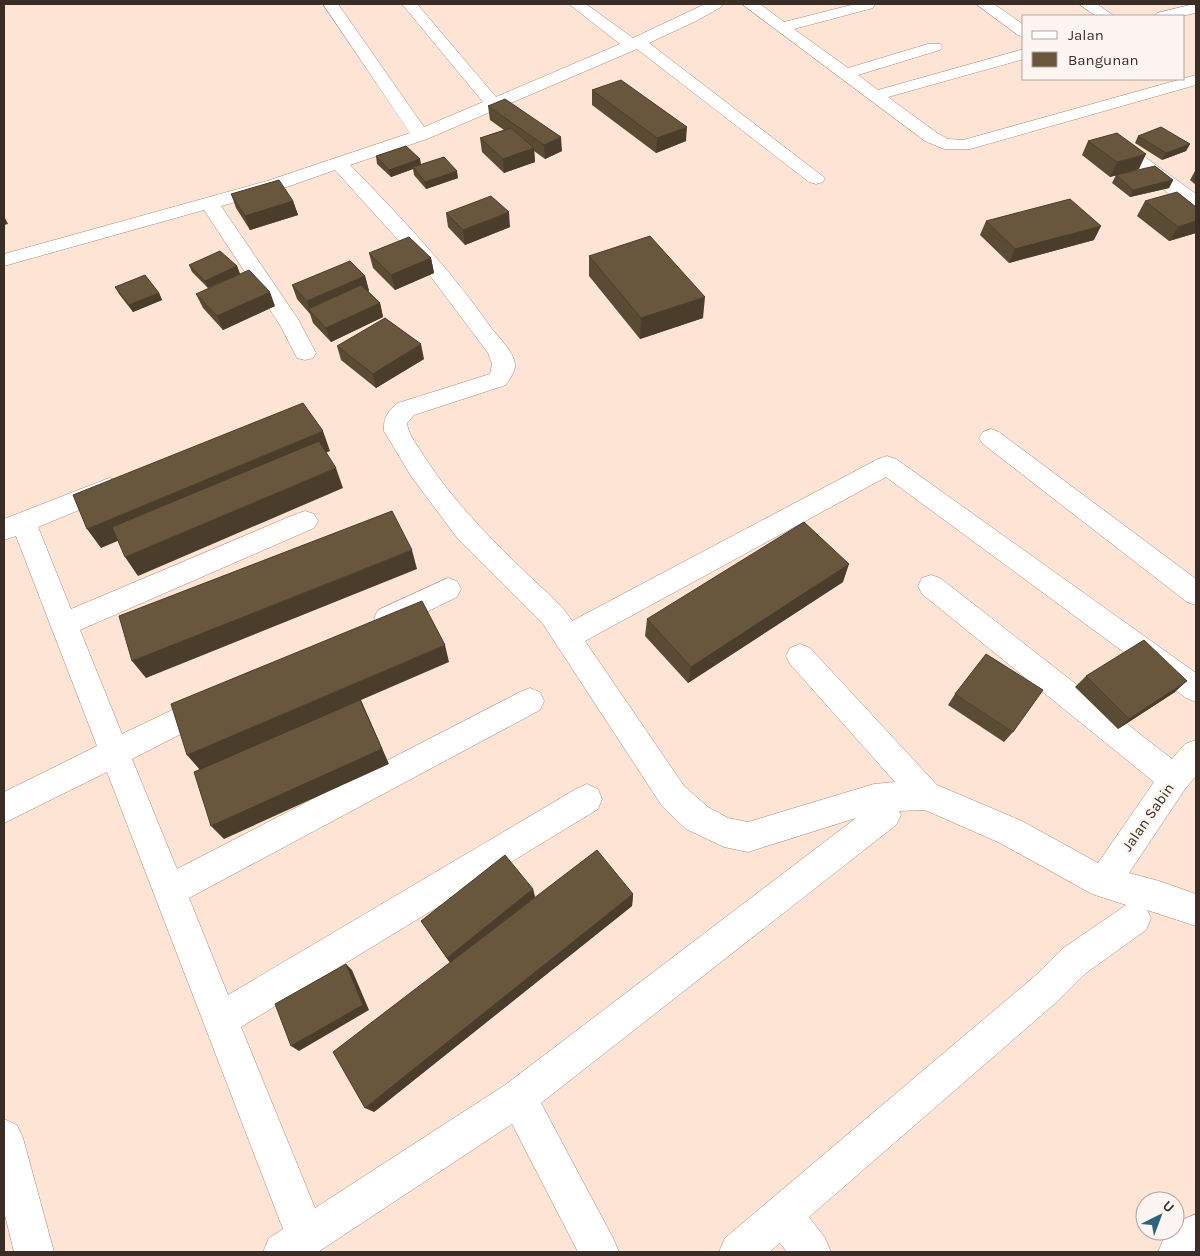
<svg xmlns="http://www.w3.org/2000/svg" width="1200" height="1256" font-family="Karla,sans-serif">
  <rect width="100%" height="100%" fill="#fee4d4"/>
  <g fill="none" stroke-linecap="round" stroke-linejoin="round">
    <defs>
      <path id="minor" d="M323,4H338L424,127L483,102L402,4H417L496,97L620,44L569,4H586L633,38L705,4H723L721,7L696,21L649,43L825,178L823,182L816,184L809,182L637,49L427,139L350,165C401,217 450,269 492,329C500,339 513,351 515,364C516,371 510,378 506,385L414,415L407,423C408,434 416,443 422,453C460,513 512,559 563,608L572,621L878,459L887,456L896,459L1196,673V702L1186,698L886,477L585,641L684,786L708,807L728,818L748,822L874,784L895,782L790,664L786,656L790,648L800,644L810,648L937,785L1022,821L1098,863L1154,782L922,594L918,586L922,578L931,575L940,578L1172,759L1185,744L1196,740V776L1185,789L1129,873L1159,881L1196,894V926L1147,910L1151,918L1146,930L1086,973L1060,999L809,1217L825,1238L831,1252H787L780,1243L769,1252H719L725,1238L1036,975L1062,949L1126,905L1092,894L1000,843L925,810L899,811L901,815L896,825L541,1103L613,1238L619,1252H578L512,1124L318,1252H263L269,1238L283,1229L107,772L4,823V792L97,746L16,536L4,540V519L109,478L118,480L121,487L118,494L38,527L71,609L296,514L305,511L314,514L318,521L314,528L80,630L122,734L210,692L220,696L225,705L220,714L132,759L177,869L520,692L530,688L540,692L544,701L540,710L189,898L228,995L576,789L587,784L598,789L602,799L598,809L241,1027L315,1208L505,1085L856,818L748,852L724,847L686,829L662,806L543,624L458,539L411,476L384,431C383,419 388,410 398,403L490,374L492,364L488,353L428,273L335,170L281,189L221,206L298,319L316,353L313,358L305,360L297,358L280,325L204,210L4,266V254L267,181L410,133Z
        M742,4H760L784,22L855,4H875L873,8L794,29L848,68L928,44H940L942,47L940,50L858,75L878,90L1024,49V59L888,97L937,133L948,139L963,140L1196,75V85L970,149H944L925,141Z
        M976,4H994L1024,25V37L1018,35Z
        M1079,4H1097L1114,16H1096Z
        M1194,4H1196V13L1181,16H1154L1157,13Z
        M1117,140L1123,141L1196,194V207L1177,200L1111,149L1108,145L1111,141Z
        M991,429L999,432L1196,579V605L1187,602L983,444L979,438L983,432Z
        M448,578L457,581L461,589L457,597L398,626L388,629L378,626L374,618L378,610Z
        M4,1119L17,1125L23,1138L54,1252H14L4,1211Z
        M1196,1214V1252H1158L1164,1238L1171,1231H1175V1227L1182,1220Z"/>
    </defs>
    <use href="#minor" stroke="#a98b78" stroke-width="1"/>
    <use href="#minor" fill="#fff" fill-rule="evenodd"/>
  </g>
  <path fill="#5a4b34" d="M592,90L686,141L656,153L592,105Z
    M488,106L562,151L545,159L534,151L535,162L504,173L482,152L480,138L504,130L490,120Z
    M1138,136L1190,144L1186,151L1162,160L1135,143Z
    M1088,141L1139,169L1110,177L1082,155Z
    M376,156L420,159L421,165L458,178L426,189L414,175L413,169L391,177L377,164Z
    M1196,169V185L1190,180Z
    M1116,175L1173,180L1169,188L1130,197L1112,183Z
    M231,194L293,201L298,215L250,230L236,208Z
    M1145,201L1196,206V205V233L1169,241L1137,216Z
    M446,213L510,227L465,245L448,227Z
    M986,221L1094,240L1009,263L980,235Z
    M369,253L431,258L434,273L395,290L373,268Z
    M589,256L703,318L640,339L589,276Z
    M189,265L237,266L240,274L208,288L192,272Z
    M365,276L369,291H368L380,303L383,317L331,342L313,323L310,314L297,299L292,285Z
    M115,287L159,293L162,300L133,312L119,294Z
    M196,294L275,306L223,330L203,308Z
    M337,346L424,359L376,388L341,360Z
    M843,582L688,683L645,636L647,619Z
    M1086,676L1175,692L1118,729L1075,687Z
    M955,694L1013,732L1004,742L948,705Z
    M533,889L535,897L509,918L633,894L632,906L374,1112L450,963L421,921Z"/>
  <path fill="#4a3d2b" d="M687,127L686,141L656,153L657,138Z
    M561,137L562,151L545,159L544,145Z
    M1190,144L1186,151L1162,160L1166,153Z
    M534,148L535,162L504,173L503,159Z
    M1146,154L1139,169L1110,177L1117,162Z
    M420,159L421,166L413,167V169L391,177L389,170Z
    M457,171L458,178L426,189L425,182Z
    M1173,180L1169,188L1130,197L1133,190Z
    M293,201L298,215L250,230L245,216Z
    M509,212L510,227L465,245L463,230Z
    M4,216L8,224L4,225Z
    M1196,221V233L1169,241L1178,227Z
    M1101,226L1094,240L1009,263L1015,249Z
    M431,258L434,273L395,290L391,275Z
    M237,266L240,274L208,288L205,281Z
    M365,276L369,291L314,315L310,310L307,301Z
    M270,292L275,306L223,330L217,316Z
    M159,293L162,300L133,312L129,305Z
    M705,297L703,318L640,339L641,318Z
    M380,303L383,317L331,342L326,328Z
    M421,344L424,359L376,388L373,374Z
    M323,431L330,451L101,548L87,529Z
    M336,468L343,488L138,576L125,557Z
    M412,550L417,569L146,678L132,661Z
    M849,564L843,582L688,683L691,667Z
    M445,645L449,662L361,700L389,764L224,839L211,826L200,770L187,755Z
    M1187,681L1175,692L1118,729L1129,719Z
    M533,889L535,897L451,964L447,958Z
    M633,894L632,906L374,1112L365,1108Z
    M346,964L352,970L369,1010L299,1051L291,1046Z"/>
  <path fill="#69573d" stroke="#4a3d2b" d="M621,80L687,127L657,138L592,90Z
    M505,99L561,137L544,145L488,106Z
    M1161,127L1190,144L1166,153L1138,136Z
    M511,128L534,148L503,159L480,138Z
    M1117,133L1146,154L1117,162L1088,141Z
    M406,146L420,159L389,170L376,156Z
    M444,157L457,171L425,182L413,167Z
    M1155,166L1173,180L1133,190L1116,175Z
    M279,180L293,201L245,216L231,194Z
    M1177,192L1196,207V221L1178,227L1145,201Z
    M491,196L509,212L463,230L446,213Z
    M1070,199L1101,226L1015,249L986,221Z
    M650,236L705,297L641,318L589,256Z
    M409,237L431,258L391,275L369,253Z
    M220,251L237,266L205,281L189,265Z
    M350,261L365,276L307,301L292,285Z
    M249,270L270,292L217,316L196,294Z
    M145,275L159,293L129,305L115,287Z
    M361,285L380,303L326,328L308,309Z
    M385,318L421,344L373,374L337,346Z
    M303,403L323,431L87,529L73,495Z
    M319,441L336,468L125,557L112,527Z
    M392,511L412,550L132,661L119,616Z
    M804,522L849,564L691,667L647,619Z
    M422,601L445,645L187,755L171,704Z
    M1144,640L1187,681L1129,719L1086,676Z
    M986,654L1043,690L1013,732L955,694Z
    M360,700L382,749L211,826L194,772Z
    M597,850L633,894L365,1108L333,1052Z
    M505,855L533,889L447,958L421,921Z
    M346,964L363,1005L291,1046L275,1004Z"/>
  <g text-anchor="middle" dominant-baseline="central" stroke-width="5" stroke-linejoin="round" paint-order="stroke">
    <g font-size="15" fill="#392d25" stroke="#fcf5f1">
      <text transform="translate(1148 817) rotate(-55)">Jalan Sabin</text>
    </g>
  </g>
  <rect width="1200" height="1256" fill="none" stroke="#392d25" stroke-width="10"/>
  <rect x="1022" y="15" width="162" height="65" fill="#fcf5f1" stroke="#aea59f"/>
  <rect x="1032" y="31" width="25" height="8" fill="#ffffff" stroke="#aea59f"/>
  <text x="1068" y="40" font-size="15" fill="#392d25">Jalan</text>
  <rect x="1032" y="52" width="25" height="15" fill="#69573d" stroke="#aea59f"/>
  <text x="1068" y="65" font-size="15" fill="#392d25">Bangunan</text>
  <g transform="translate(1160 1216) rotate(42)"><circle r="24" fill="#fcf5f1" stroke="#aea59f"/>
  <path d="M0-4L9 19L0 12L-9 19Z" fill="#2c637d"/>
  <text y="-8" font-size="14" font-weight="bold" text-anchor="middle" fill="#392d25">U</text>
  </g>
</svg>
